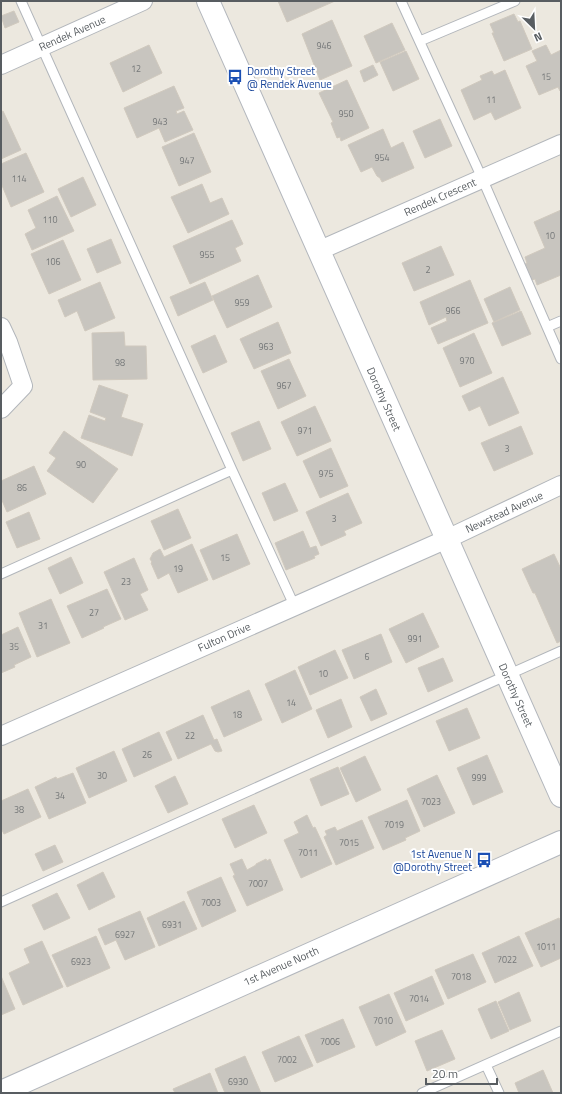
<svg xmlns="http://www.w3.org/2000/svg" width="562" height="1094" font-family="'Titillium Web',sans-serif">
  <rect width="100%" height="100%" fill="#ece8df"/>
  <path fill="#c8c5bf" stroke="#d0c9be" d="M278,1H335L287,22Z
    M14,11L19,22L5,28L1,16Z
    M514,14L518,22L520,21L532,49L504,61L492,33H494L490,24Z
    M332,20L352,66L320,80L302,34Z
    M392,23L405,50L376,63L364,36Z
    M149,45L162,73L123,92L110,63Z
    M546,45L551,55L561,50V91H560L558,87L539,95L526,66L537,61L532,51Z
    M406,51L419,79L393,91L380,62Z
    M373,65L378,75L364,82L360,71Z
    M505,70L521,108L495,120L491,112L474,120L461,90L482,80L480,76L492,71L494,75Z
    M347,80L369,128L341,141L340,137L337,138L331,123L333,122L319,93Z
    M174,86L184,108L176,111L177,114L184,111L193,130L165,142L159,128L137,138L124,108Z
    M3,111L21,150L1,159V112Z
    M440,119L452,146L425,158L413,131Z
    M383,129L391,148L403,142L414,168L382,182L380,178L377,176L372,167L361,172L348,145Z
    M194,133L211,172L179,186L162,147Z
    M26,153L44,192L11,207L1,183V164Z
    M83,177L96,205L71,217L58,189Z
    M202,184L210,203L222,198L229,214L188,233L171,197Z
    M57,196L74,231L32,250L25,234L36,228L28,210Z
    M561,210V275L537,285L535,279L532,280L525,264L527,263L525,257L545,248L534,222Z
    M232,220L243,244L235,248L241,261L190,284L173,246Z
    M111,239L121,263L97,273L87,249Z
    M63,240L81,280L49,294L31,254Z
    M441,246L454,275L414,291L402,263Z
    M258,275L272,307L227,328L212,296Z
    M470,280L488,323L438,344L431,328L447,321L446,317L429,325L420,302Z
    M100,282L115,318L85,331L77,311L65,317L58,300Z
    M205,282L213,300L178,316L170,297Z
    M510,287L520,310L494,322L484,299Z
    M521,311L531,334L502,346L492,323Z
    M278,322L291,353L254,369L240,339Z
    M124,332L125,346H146L147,379L93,380L92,333Z
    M474,333L492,373L460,387L443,348Z
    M215,335L227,362L203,373L191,346Z
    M289,359L306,396L278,409L261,371Z
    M503,377L519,413L489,426L480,406L469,411L462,396Z
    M99,385L128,395L121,417L143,424L132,456L81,438L89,415L105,421L106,418L90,412Z
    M315,406L331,441L297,456L281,422Z
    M259,421L271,449L243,461L231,433Z
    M521,426L533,454L494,471L481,443Z
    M64,431L118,469L93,503L47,471L56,458L49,453Z
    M331,448L348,486L320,498L303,461Z
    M34,466L46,494L7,512L1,498V481Z
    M285,483L298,511L274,521L262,493Z
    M348,493L362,523L344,531L346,535L321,546L306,512Z
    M178,509L191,538L164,550L151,521Z
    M29,512L40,539L17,548L6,522Z
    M303,531L310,548L316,546L319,554L314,556L315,558L286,570L275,543Z
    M237,534L250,564L213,580L200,550Z
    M192,544L208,580L178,593L169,573L158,579L151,563L152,562L150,559L153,553L160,549L164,557Z
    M554,554L561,569V641L557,643L535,593H533L522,569Z
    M71,557L83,583L60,594L48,568Z
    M134,558L148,590L140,594L148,610L125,620L104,572Z
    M107,589L121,619L103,627L104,628L82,638L67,606Z
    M51,599L70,643L37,657L19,613Z
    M423,613L439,647L406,663L389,629Z
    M18,627L31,657L14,665L15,667L1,673V635Z
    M381,634L392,662L354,679L342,650Z
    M335,650L348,678L310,695L298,667Z
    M443,658L453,681L428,692L418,668Z
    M295,670L312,709L282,723L265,684Z
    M376,689L387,714L371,721L360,697Z
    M249,690L262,720L224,737L211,707Z
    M341,699L352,727L328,738L316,710Z
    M467,708L480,738L449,751L436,721Z
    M203,715L214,740L217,739L222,751L218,752L215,751L211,744L178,759L166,732Z
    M159,732L172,760L134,777L122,749Z
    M114,751L127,781L89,798L76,768Z
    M487,755L503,792L473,805L457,768Z
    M365,756L381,790L356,802L340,768Z
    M338,767L349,794L321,806L310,779Z
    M73,773L86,803L49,819L35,787L56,777L57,779Z
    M437,775L455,813L424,827L407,789Z
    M175,776L188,804L168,813L155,786Z
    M28,789L41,817L4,834L1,828V801Z
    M407,800L420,831L405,838L406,840L383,850L368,817Z
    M254,805L267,833L235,848L222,819Z
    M307,815L313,828L315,827L332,864L301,878L284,840L299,833L294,822Z
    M362,820L374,848L336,865L324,837L327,835L325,831L335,827L337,831Z
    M55,845L63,862L43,871L35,854Z
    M242,859L247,870L256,865V864L266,859L267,861L270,859L283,890L247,906L233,876L235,875L230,864Z
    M103,872L115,897L89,910L77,885Z
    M221,877L236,911L202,927L187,892Z
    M57,893L70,918L44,930L32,905Z
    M184,901L197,929L159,946L147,918Z
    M140,911L155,947L125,960L116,940L105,945L98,929Z
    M559,918L561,922V958L541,967L525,933Z
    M96,936L110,968L67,987L52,955Z
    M519,936L533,966L495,983L482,953Z
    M42,941L63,987L23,1005L9,973L30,963L24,949Z
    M473,954L486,982L448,999L435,970Z
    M1,976L15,1009L1,1015Z
    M432,976L444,1004L406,1021L394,993Z
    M519,992L531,1021L510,1030L498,1002Z
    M389,994L406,1032L376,1046L359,1007Z
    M496,1001L509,1031L491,1039L478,1009Z
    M343,1019L355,1047L317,1063L305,1035Z
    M442,1030L455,1059L427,1071L415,1041Z
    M299,1036L313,1066L275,1082L262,1052Z
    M245,1056L261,1093H225L215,1069Z
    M543,1070L553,1093H519L515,1083Z
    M210,1073L218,1093H175L173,1089Z"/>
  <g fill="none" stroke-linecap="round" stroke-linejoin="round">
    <defs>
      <path id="lane" d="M21,1L232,470L294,605
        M401,1L482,178L561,359
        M420,41L515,1
        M547,327L561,321
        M1,574L232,470
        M1,902L561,651
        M486,1065L499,1093
        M422,1093L561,1031"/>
      <path id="street" d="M1,65L143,1
        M318,251L561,144
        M1,327L8,342L23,386L1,409
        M1,736L447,539L561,485"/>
      <path id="secondary" d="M208,1L561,796
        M1,1092L561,842"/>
    </defs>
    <use href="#lane" stroke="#b2b6bb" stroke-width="11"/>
    <use href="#street" stroke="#b2b6bb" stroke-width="20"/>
    <use href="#secondary" stroke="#b3b7bd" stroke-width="24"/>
    <use href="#lane" stroke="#fff" stroke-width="9"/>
    <use href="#street" stroke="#fff" stroke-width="18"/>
    <use href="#secondary" stroke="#fff" stroke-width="22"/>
  </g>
  <defs>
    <symbol id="bus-bare" viewBox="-9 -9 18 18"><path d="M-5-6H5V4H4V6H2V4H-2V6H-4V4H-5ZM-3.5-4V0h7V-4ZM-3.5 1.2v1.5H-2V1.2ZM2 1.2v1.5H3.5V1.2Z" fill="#1a4fb4" stroke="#fff" stroke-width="2.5" paint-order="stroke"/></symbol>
  </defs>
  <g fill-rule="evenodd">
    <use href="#bus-bare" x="224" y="66" width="22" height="22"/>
    <use href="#bus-bare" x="473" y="849" width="22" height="22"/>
  </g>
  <g text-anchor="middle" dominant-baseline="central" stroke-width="4" stroke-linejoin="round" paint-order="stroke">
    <g font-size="9" fill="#747778">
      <text x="324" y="45">946</text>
      <text x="136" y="68">12</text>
      <text x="546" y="76">15</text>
      <text x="491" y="99">11</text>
      <text x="346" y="113">950</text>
      <text x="160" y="121">943</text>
      <text x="382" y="157">954</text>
      <text x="187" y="160">947</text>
      <text x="19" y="178">114</text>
      <text x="50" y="219">110</text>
      <text x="550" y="235">10</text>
      <text x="207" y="254">955</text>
      <text x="53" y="261">106</text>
      <text x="428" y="269">2</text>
      <text x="242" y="302">959</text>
      <text x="453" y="310">966</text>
      <text x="266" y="346">963</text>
      <text x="467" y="360">970</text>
      <text x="120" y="362">98</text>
      <text x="284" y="385">967</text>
      <text x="305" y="430">971</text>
      <text x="507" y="448">3</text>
      <text x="81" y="464">90</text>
      <text x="326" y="473">975</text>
      <text x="22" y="487">86</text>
      <text x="334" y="518">3</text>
      <text x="225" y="557">15</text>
      <text x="178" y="568">19</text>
      <text x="126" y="581">23</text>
      <text x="94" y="612">27</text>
      <text x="43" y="625">31</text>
      <text x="415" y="638">991</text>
      <text x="14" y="646">35</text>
      <text x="367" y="656">6</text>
      <text x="323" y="673">10</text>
      <text x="291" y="702">14</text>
      <text x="237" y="714">18</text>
      <text x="190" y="735">22</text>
      <text x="147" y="754">26</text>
      <text x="102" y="775">30</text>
      <text x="479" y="777">999</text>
      <text x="60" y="795">34</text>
      <text x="431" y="801">7023</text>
      <text x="19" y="809">38</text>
      <text x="394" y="824">7019</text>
      <text x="349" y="842">7015</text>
      <text x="308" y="852">7011</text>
      <text x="258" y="883">7007</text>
      <text x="211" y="902">7003</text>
      <text x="172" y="924">6931</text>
      <text x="125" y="934">6927</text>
      <text x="546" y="946">1011</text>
      <text x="507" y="959">7022</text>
      <text x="81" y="961">6923</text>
      <text x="461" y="976">7018</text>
      <text x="419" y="998">7014</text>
      <text x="383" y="1020">7010</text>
      <text x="330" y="1041">7006</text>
      <text x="287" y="1059">7002</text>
      <text x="238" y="1081">6930</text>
    </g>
    <g font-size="11" fill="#585d61" stroke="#fff">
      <text transform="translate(72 33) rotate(-24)">Rendek Avenue</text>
      <text transform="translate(440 197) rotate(-24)">Rendek Crescent</text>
      <text transform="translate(384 399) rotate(66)">Dorothy Street</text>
      <text transform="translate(504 512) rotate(-25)">Newstead Avenue</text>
      <text transform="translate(224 637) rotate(-24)">Fulton Drive</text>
      <text transform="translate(516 695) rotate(66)">Dorothy Street</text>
      <text transform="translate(281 966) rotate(-24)">1st Avenue North</text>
    </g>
    <g font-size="11" fill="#164399" stroke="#fff" text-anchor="start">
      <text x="247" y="71">Dorothy Street<tspan x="247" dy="13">@ Rendek Avenue</tspan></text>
      <text x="472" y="854" text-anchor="end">1st Avenue N<tspan x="472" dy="13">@Dorothy Street</tspan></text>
    </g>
  </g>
  <rect width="562" height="1094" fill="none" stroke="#585d61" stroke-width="4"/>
  <g transform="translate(534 28) rotate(156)" stroke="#ffffff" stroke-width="3" paint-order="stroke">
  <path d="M0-3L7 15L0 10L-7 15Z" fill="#585d61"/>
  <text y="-6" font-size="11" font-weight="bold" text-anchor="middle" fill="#585d61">N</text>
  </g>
  <path d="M426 1078v6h71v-6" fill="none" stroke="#585d61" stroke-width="2"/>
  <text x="432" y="1078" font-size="12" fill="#585d61" stroke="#ffffff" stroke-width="3" paint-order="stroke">20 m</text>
</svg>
